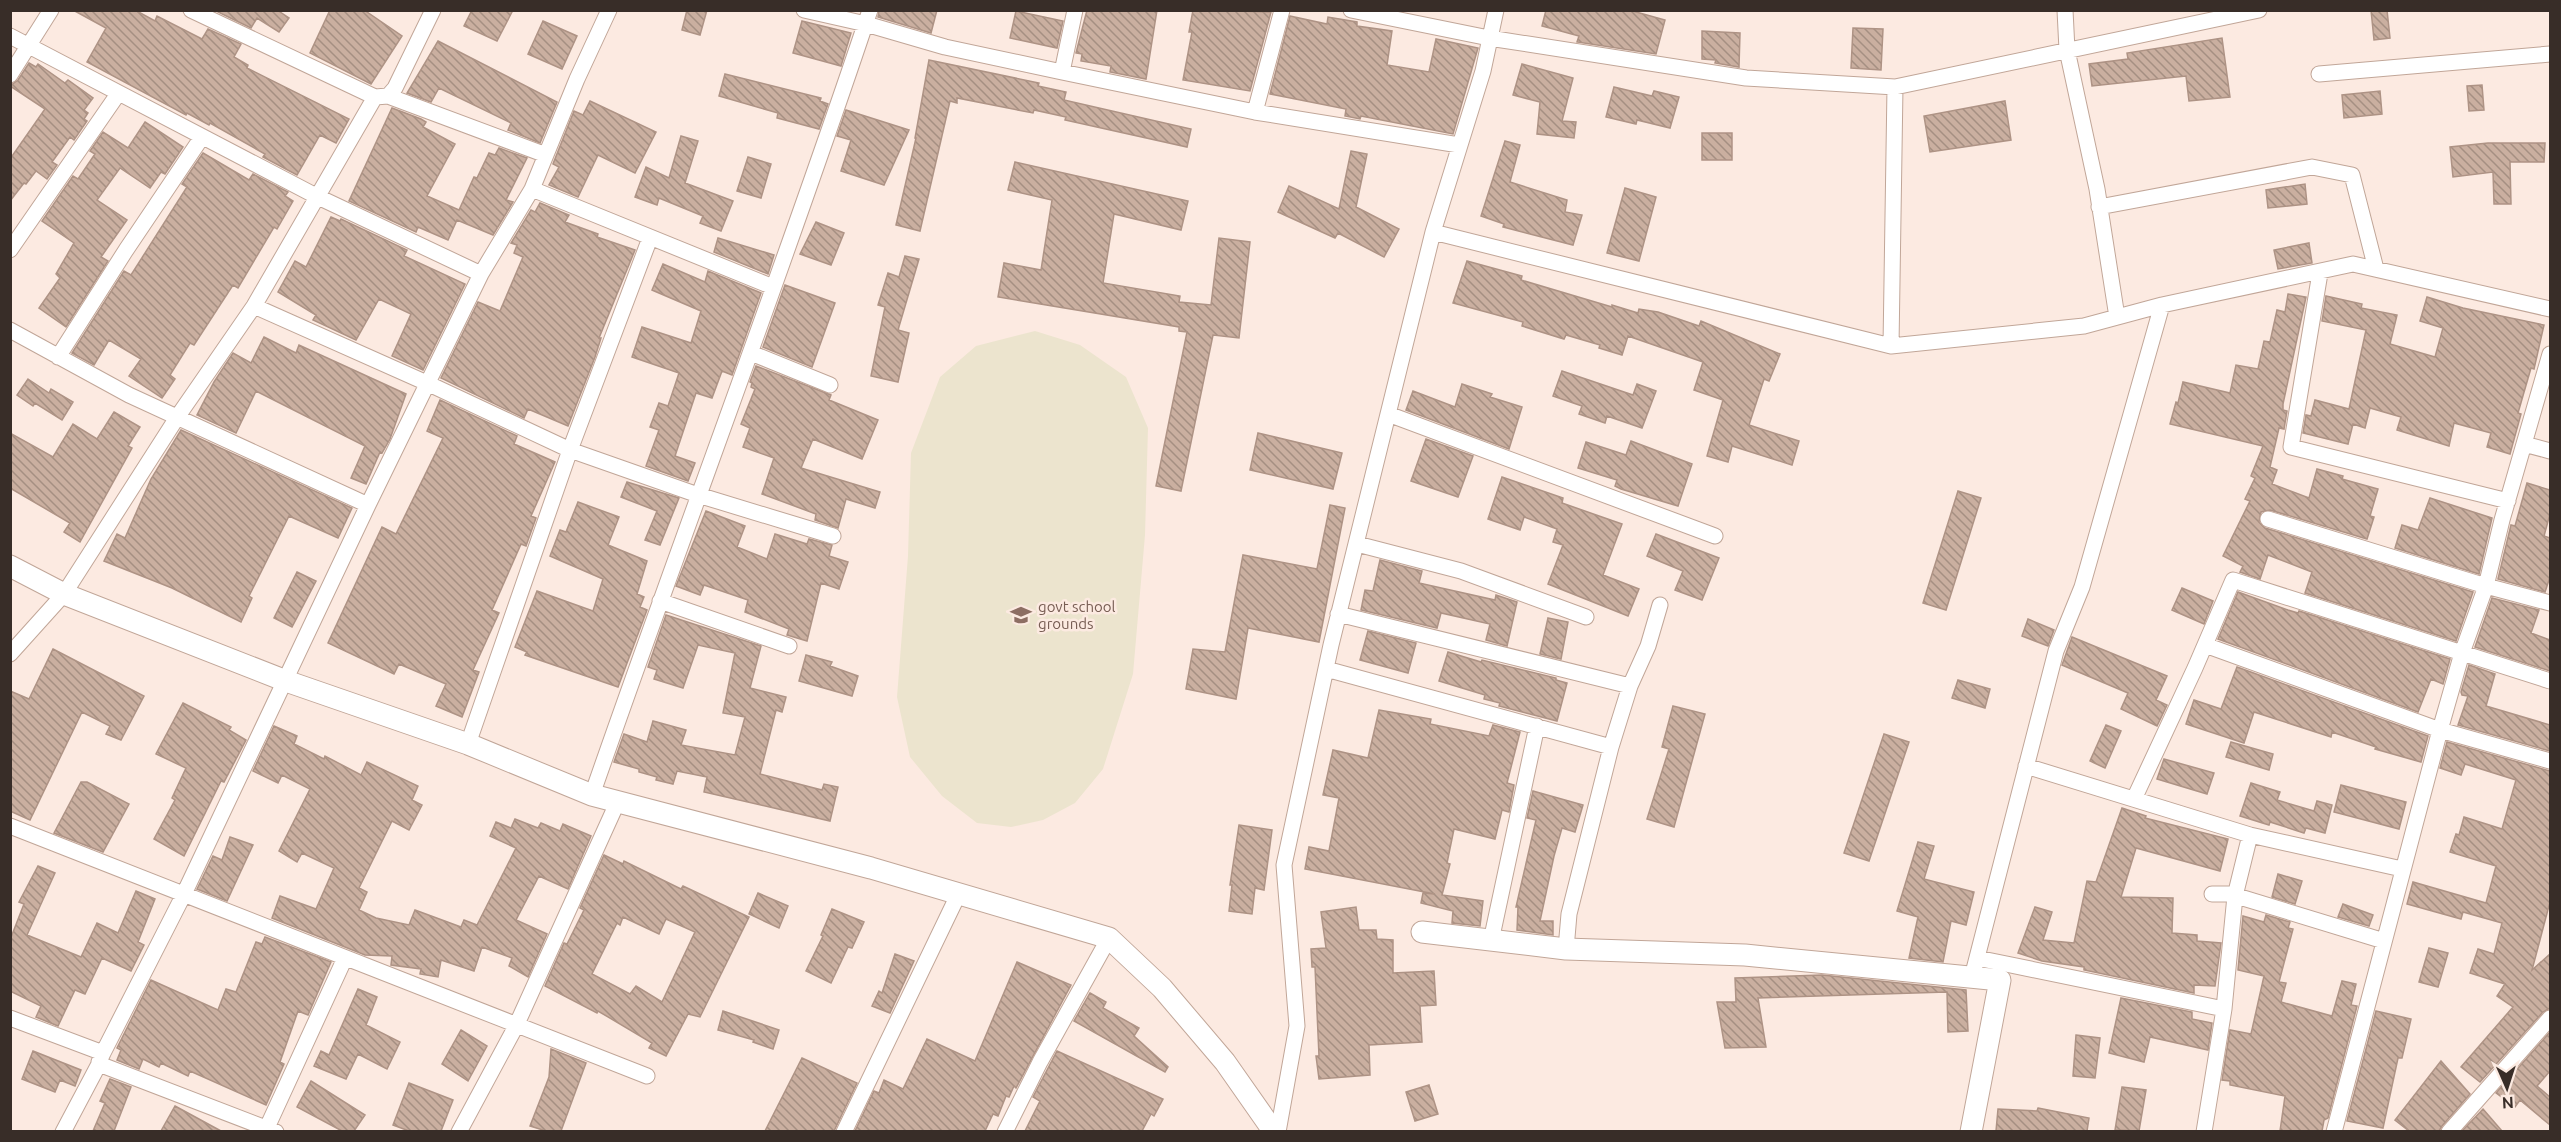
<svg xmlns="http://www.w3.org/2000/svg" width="2561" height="1142" font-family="Ubuntu,sans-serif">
  <defs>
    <pattern id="building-back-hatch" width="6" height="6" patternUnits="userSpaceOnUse" patternTransform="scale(1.5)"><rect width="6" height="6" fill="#caafa0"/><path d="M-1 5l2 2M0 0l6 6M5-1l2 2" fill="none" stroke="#a58f82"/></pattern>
  </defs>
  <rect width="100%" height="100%" fill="#fceae1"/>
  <path fill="#ece4ce" d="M1035,331L1080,345L1126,377L1148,428L1145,535L1133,674L1103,769L1075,803L1043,820L1011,827L977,823L942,796L910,757L897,697L908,556L911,453L940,377L976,346Z"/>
  <path fill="url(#building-back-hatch)" stroke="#ae9385" stroke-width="1.5" fill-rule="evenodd" d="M73,10H135L155,21L157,16L202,39L208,29L241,44L234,57L248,65L247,68L349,119L336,143L320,135L297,175L263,157L265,154L210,123L209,125L187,113L186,115L87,62L106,28Z
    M219,10H277L289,18L279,32L257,18L251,28L218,12Z
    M330,10H364L402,36L371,84L310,53Z
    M472,10H513L497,41L464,26Z
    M687,10H707L700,35L682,30Z
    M879,10H937L931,33L878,17Z
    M1087,10H1157L1146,79L1110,72L1111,66L1081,61L1082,54L1076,53Z
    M1193,10L1271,12L1250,91L1183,80L1192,32H1189Z
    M1546,10H1629L1665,20L1656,54L1577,42L1579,36L1542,26Z
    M2371,10H2387L2390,38L2374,40Z
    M1016,11L1063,21L1057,48L1010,38Z
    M1290,16L1327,24L1328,17L1357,22V26L1392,31L1387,65L1429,72L1436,39L1478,48L1453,134L1361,116L1360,119L1345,116L1346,109L1270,94Z
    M543,21L577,36L562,69L528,54Z
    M802,21L851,33L841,66L793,53Z
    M1853,28L1883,29L1881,70L1851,68Z
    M1702,31L1740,33L1739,67L1715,63L1716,60L1702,59Z
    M2222,38L2230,97L2189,101L2186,76L2092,86L2089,64L2128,59L2127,53Z
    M438,41L557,102L540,143L508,130L511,123L439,88L431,102L407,93Z
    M929,60L1039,83L1038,86L1066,92L1064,100L1191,129L1187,147L1065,120L1066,117L1034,110L1033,113L957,98V103L950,101L920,231L896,225L916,138H915Z
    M29,63L36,67L38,64L65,83L68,80L93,98L84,110L88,113L84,119L87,121L74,140L70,137L52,162L57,165L47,179L36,171L26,184L24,183L10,201V159L45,109L10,86L18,80Z
    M1522,64L1573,78L1562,121L1576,122L1574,138L1537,134L1540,102L1513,95Z
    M725,74L821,98L820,101L828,104L819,129L777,118L778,113L719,96Z
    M2482,85L2484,110L2469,111L2467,86Z
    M1614,87L1652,96L1654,91L1679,97L1670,128L1637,120L1636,124L1606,117Z
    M2380,91L2382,114L2344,118L2342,95Z
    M590,101L656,132L635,173L598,155L578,197L549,185L559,167L553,164L574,111L583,115Z
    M2005,101L2011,140L1930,152L1924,116Z
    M392,108L421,119L426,122L423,127L455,144L427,196L459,210L474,177L477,178L489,153L495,155L499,148L527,158L506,200L513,202L493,235L457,220L448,240L418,227L416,232L349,201Z
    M846,110L909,130L884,185L841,171L851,140L837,136Z
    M145,122L183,147L165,174L161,172L150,188L120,168L97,200L127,220L101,257L108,261L66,327L39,308L60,278L56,274L74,243L42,221L73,176L78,179L95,154L90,151L103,132L128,148Z
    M1702,133H1732V160H1702Z
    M681,136L698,141L685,183L733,201L721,231L700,223L703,216L659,198L657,205L635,197L646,167L669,178Z
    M1505,141L1520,145L1510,182L1567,200L1565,212L1582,215L1573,245L1503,227L1504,224L1481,216Z
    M2488,143H2545L2544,162H2510L2511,204H2494L2493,172L2453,177L2450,147Z
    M1351,151L1367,154L1356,207L1399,229L1384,257L1338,233L1335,238L1278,212L1289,186L1339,209Z
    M203,153L249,180L253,174L288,192L285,196L293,201L277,229L274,227L238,288L233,285L194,345L190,343L170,375L175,379L162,398L129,376L141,359L109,340L94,365L72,353L124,271L131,275L187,187L182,184Z
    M748,157L771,164L761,198L737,191Z
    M1015,162L1188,201L1181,230L1114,214L1103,283L1180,296L1179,302L1211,305L1219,238L1250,242L1239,338L1213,335L1181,491L1156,486L1187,332L1179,331V327L998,297L1004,263L1041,270L1052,200L1008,190Z
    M2305,184L2307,204L2268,208L2266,190Z
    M1625,188L1656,197L1639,261L1607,253Z
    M540,203L569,215L565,222L598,234L597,237L635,250L599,338H601L595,357L568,426L528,409L524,418L441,378L478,302L500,311L523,257L514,253L517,245L511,243L531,210L535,212Z
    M331,217L340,221L341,219L407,250L404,256L465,284L423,370L392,356L411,314L379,299L356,340L313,320L316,315L278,292L295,261L306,267Z
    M816,222L844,233L831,265L800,254Z
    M718,238L774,255L768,274L714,252Z
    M2309,243L2312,263L2278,269L2274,250Z
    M905,256L919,259L898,330L909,333L898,382L871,376L885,307L878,305L888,273L899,277Z
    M1467,261L1522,276L1521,280L1612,307V305L1638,313L1639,309L1658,312L1699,326L1701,321L1780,354L1769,381L1764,379L1749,425L1799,441L1792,465L1732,446L1728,462L1707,456L1723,400L1694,390L1703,362L1628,336L1622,355L1599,348L1600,345L1566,335L1564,339L1522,326L1523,322L1453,303Z
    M663,264L705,282L708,271L761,293L732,375L722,371L712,398L696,393L675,456L695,463L688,481L646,466L659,430L650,427L659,403L668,406L679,373L632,357L642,327L691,343L701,311L652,290Z
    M785,285L835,303L812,367L763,347Z
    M2288,294L2306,297L2283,404V410L2287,411L2284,429L2279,428L2270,467L2277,470L2272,484L2309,498L2317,469L2343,476L2342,479L2378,489L2370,516L2374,517L2367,539L2270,510L2261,512L2259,522L2265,528L2473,592L2456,641L2305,593L2312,572L2268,555L2260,579L2240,572L2243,566L2223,556L2250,501L2245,499L2255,478L2251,476L2263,446L2170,424L2176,402L2178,403L2183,382L2230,393L2236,365L2258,369L2264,341L2270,342L2277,310L2285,312Z
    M2326,296L2362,304L2361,308L2397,315L2390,344L2435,357L2443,328L2420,321L2427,297L2463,308L2544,325L2534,369L2531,368L2518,413L2521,414L2510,454L2487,447L2491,433L2454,423L2449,446L2397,430L2401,417L2370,408L2365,428L2353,424L2348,444L2303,433L2306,415L2311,416L2315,400L2349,409L2366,330L2322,321Z
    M264,337L296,353L299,345L406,394L390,439L382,453L380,452L366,484L351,478L365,446L256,391L236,433L197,415L214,382L233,353L251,363Z
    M756,366L831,395L829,400L878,420L862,459L813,439L801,468L880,492L875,508L846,499L838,528L815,520L816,514L762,494L774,458L743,447L750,428L741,424L755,389L751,387L752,383L750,382Z
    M1562,371L1633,395L1637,384L1656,391L1642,428L1607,416L1605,423L1579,414L1582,406L1553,396Z
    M28,379L49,393L51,389L73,402L62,420L35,403L33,406L17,395Z
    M1462,384L1492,394L1490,397L1522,407L1509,449L1406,410L1413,391L1455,407Z
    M440,400L517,436L514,444L555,462L531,516L536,518L526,546L521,544L492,610L499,613L473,670L479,672L462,717L436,706L446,684L399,664L394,674L328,643L382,527L396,534L443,438L427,431Z
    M114,412L140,427L128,446L132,448L80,542L64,532L70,523L10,488V433L53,457L73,424L97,439Z
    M181,430L352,508L338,538L289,516L249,596L252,598L241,622L172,588L104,561L117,534L125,538L151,479Z
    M1258,433L1342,453L1333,489L1250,470Z
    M1426,439L1473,456L1458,497L1411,481Z
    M1631,441L1692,464L1678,506L1621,489L1615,486L1617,480L1578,468L1586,442L1626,455Z
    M1502,477L1563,498L1562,503L1622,524L1603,575L1639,589L1628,616L1548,584L1563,545L1553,542L1557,529L1524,517L1520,530L1488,519Z
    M627,482L679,498L660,545L645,540L657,511L621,497Z
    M2527,483L2550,490V514L2544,536L2550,538V577L2545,592L2498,579L2511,525L2515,526Z
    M1958,491L1981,498L1946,610L1923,603Z
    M2430,498L2492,518L2479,574L2395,548L2402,525L2418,530Z
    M578,502L619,517L608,545L647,561L637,594L644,597L640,607L647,610L618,687L525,655L527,652L515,647L537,591L593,611L603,579L550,556L560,530L566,532Z
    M1330,505L1345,508L1319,642L1248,628L1236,699L1186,689L1193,649L1225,652L1243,555L1317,569Z
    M706,511L745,526L737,547L767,559L775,534L807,544L809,539L832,545L829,556L848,562L839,589L821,583L807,641L787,635L789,629L745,612L748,600L704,585L700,595L676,586Z
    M1656,534L1719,558L1702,600L1675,590L1683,571L1647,556Z
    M1380,560L1422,571L1419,583L1495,600L1496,595L1517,602L1507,646L1486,640L1490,624L1441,613L1437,628L1361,610L1365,590L1373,591Z
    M297,572L316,581L292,627L274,618Z
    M2182,588L2213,601L2204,624L2172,610Z
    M2238,592L2288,610L2298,613L2299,611L2450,659L2443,684L2431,679L2418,712L2218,639Z
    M2492,598L2539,610L2531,633L2550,640V671L2475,647Z
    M666,615L761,646L750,688L786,697L782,712L776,710L760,774L822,790L824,784L838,787L830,821L704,792L707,777L677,771L673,784L656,780L657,777L639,772V769L614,762L624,734L647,742L653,721L686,730L681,745L735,755L745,717L723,713L735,653L698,645L683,688L654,679L657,670L648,667Z
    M1548,618L1568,622L1561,659L1540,654Z
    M2028,619L2054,630L2048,646L2022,636Z
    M1368,631L1416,643L1408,673L1360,660Z
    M2072,637L2167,676L2156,700L2167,705L2157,726L2121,709L2128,693L2062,665Z
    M53,649L144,696L121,740L106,734L110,726L82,712L30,820L10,811V691L29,699Z
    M1448,652L1481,662L1482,660L1556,678V680L1567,683L1557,721L1499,706L1500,703L1484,699L1485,695L1439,681Z
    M806,655L832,662L830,666L858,676L852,696L799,681Z
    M2469,665L2495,674L2486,706L2550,725V751L2458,725L2468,696L2462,695L2461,692Z
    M2237,667L2428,736L2421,762L2375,749L2376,747L2332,732L2331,737L2254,712L2244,743L2186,724L2194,700L2221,709Z
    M1958,680L1990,689L1985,708L1952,698Z
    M183,703L231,727L229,730L246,740L224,782L221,781L184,856L154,839L175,800L172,798L186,768L156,754Z
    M1673,706L1705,714L1674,827L1647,819L1669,749L1662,747Z
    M1379,710L1431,719L1430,724L1489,736L1493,725L1520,732L1507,783L1514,785L1509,812L1502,810L1495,839L1454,829L1447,863L1450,864L1442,895L1483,901L1480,926L1452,923L1453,911L1421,903L1423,893L1435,894L1305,869L1309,847L1329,851L1339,798L1323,795L1333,750L1368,758Z
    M2106,725L2121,731L2105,768L2090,761Z
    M274,726L297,736L294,744L324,759L325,756L361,775L367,762L418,786L412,800L422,805L409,830L392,821L359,888L367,892L359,910L376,918L409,925L415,910L461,927L464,920L477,925L516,848L490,836L496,822L511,828L515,819L538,828L541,823L560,831L563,824L591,836L568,889L539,876L516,920L547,934L528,977L509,966L512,958L482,947L474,971L441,960L438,977L420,974L421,969L391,965L392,956L365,955L272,918L280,896L316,909L334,868L302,853L297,862L279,851L310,789L282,775L278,783L253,771Z
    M1884,734L1909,742L1869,861L1844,853Z
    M2231,742L2273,754L2269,770L2226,757Z
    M2447,742L2550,771V902L2532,970L2550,954V1008L2543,1012L2480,1082L2461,1067L2513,1007L2497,996L2505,984L2470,973L2478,949L2494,954L2502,923L2463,912L2461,919L2407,904L2413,882L2486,903L2496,866L2450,852L2456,834L2459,835L2464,817L2502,829L2516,780L2465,764L2461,775L2440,768Z
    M2164,759L2214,773L2207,794L2157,779Z
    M81,782H87L129,804L103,852L54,833Z
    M2251,783L2280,792L2277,800L2314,811L2317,801L2332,805L2325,833L2306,828L2304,833L2270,822L2269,825L2240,816Z
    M2341,785L2406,802L2399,829L2334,812Z
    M1533,791L1583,805L1575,832L1562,828L1554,856L1540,921H1553V935L1517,930L1518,907H1516L1536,820L1527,818Z
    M2122,808L2146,816L2145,818L2228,839L2220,871L2136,848L2121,897L2173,898L2172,933L2197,935V941L2221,943L2215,986L2194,985V993L2084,970V967L2042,961L2018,953L2035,907L2052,912L2043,940L2074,943L2087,881L2096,882Z
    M1239,825L1272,830L1264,890L1255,888L1252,914L1229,911L1232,885H1230Z
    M230,837L253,845L227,901L197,889L213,856L222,860Z
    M1918,842L1934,846L1924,879L1974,892L1966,925L1951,921L1943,962L1909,958L1918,917L1897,911Z
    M604,855L623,864L624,861L681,889L683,886L749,917L700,1017L688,1014L666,1056L649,1048L652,1043L598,1011L597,1013L545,986L564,943L567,944L584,910L580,908ZM623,917L659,934L666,919L695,932L662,1002L636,986L630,994L592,974L617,923L620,925Z
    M38,866L55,873L27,935L81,957L97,923L118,933L136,891L155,899L138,942L144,945L131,971L102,958L85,994L75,990L58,1026L36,1017L41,1006L10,991V940L24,904L19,902Z
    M2278,874L2302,881L2295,904L2272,897Z
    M758,893L788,906L779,928L749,914Z
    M2343,904L2373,915L2369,926L2338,917Z
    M1356,907L1359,930H1376L1377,939L1393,940V973L1434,971L1436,1005L1420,1006L1422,1042L1369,1045L1370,1075L1319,1079L1316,1056H1319L1315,967H1312L1311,949L1326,948L1321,912Z
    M832,909L864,922L852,948L848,947L831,983L806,971L823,936L821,935Z
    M2266,915L2290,922L2288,928L2293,929L2279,982L2286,983L2281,1002L2332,1016L2342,981L2356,984L2351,1005L2357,1006L2328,1118L2324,1120L2322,1131H2280L2285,1096L2230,1085V1081L2222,1080L2230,1030L2251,1034L2264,976L2238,970L2243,916L2264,922Z
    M265,937L331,962L308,1015L298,1011L280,1062L284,1064L266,1105L190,1071L188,1076L161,1063L159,1067L143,1059L139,1069L117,1060L121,1050L117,1048L151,980L218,1010L226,989L236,992L256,942L262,944Z
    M2429,948L2448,953L2438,987L2419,982Z
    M895,954L914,961L890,1013L872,1006L879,991L882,993Z
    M1017,962L1071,985L1016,1088L1014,1086L1009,1097L1006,1096L998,1116L993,1114L985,1131H855L874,1091L879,1093L884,1080L903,1089L927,1039L975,1061Z
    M1822,975L1966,990L1968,1031L1948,1032L1947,992L1758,998L1766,1047L1725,1048L1717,1002H1736L1735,978Z
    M358,989L377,997L366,1025L400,1042L387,1069L358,1054L346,1079L314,1066L321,1051L329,1055Z
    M1090,993L1106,1002L1103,1008L1139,1028L1134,1036L1168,1067L1165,1072L1074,1021Z
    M2121,998L2192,1012V1019L2212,1023L2208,1050L2150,1037L2144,1062L2109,1053Z
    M723,1011L779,1030L773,1049L753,1042L754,1040L718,1030Z
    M2376,1011L2411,1019L2402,1058H2398L2383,1128L2347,1121Z
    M461,1030L487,1046L468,1081L442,1064Z
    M2550,1032V1071L2537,1086L2550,1097V1125L2520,1100L2515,1107L2496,1093Z
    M2076,1035L2100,1038L2095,1078L2073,1076Z
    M551,1049L586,1063L561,1131H546L530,1126L549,1077Z
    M33,1051L81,1070L75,1086L60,1080L55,1092L22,1079Z
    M1057,1051L1163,1099L1154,1116L1151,1114L1142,1131H1025L1040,1101L1033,1097Z
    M802,1058L857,1083L834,1131H765Z
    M2441,1061L2470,1094L2442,1126L2439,1131H2409L2395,1120Z
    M110,1079L131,1087L114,1131H93L105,1103L100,1101Z
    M311,1081L365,1115L354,1131H342L297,1107Z
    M409,1083L453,1100L441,1131H409L393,1125Z
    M1429,1085L1438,1114L1415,1121L1406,1092Z
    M2122,1087L2146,1090L2139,1131L2115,1130Z
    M175,1106L221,1131H161Z
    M2038,1108L2089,1118L2087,1131H1996L1998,1109L2037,1111Z
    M2483,1109L2502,1131H2462Z"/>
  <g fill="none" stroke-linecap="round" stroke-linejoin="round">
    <defs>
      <path id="street" d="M191,10L375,97
        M804,10L866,24L945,47L1062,72L1255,112L1459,145
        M1351,10L1489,38L1746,78L1895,87L2259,10
        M2065,10L2067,50L2097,189L2117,317
        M10,36L316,196L481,274
        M1062,72L1075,10
        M2319,74L2550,54
        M10,75L51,10
        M388,96L395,88L433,10
        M1255,112L1282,10
        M532,189L773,287
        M2099,207L2312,167L2352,175L2376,269
        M1433,232L1891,346L2084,326L2162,305L2353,264L2550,309
        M10,250L118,94
        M2320,273L2291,447L2508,501
        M254,306L429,384L570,450L698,495L833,536
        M10,330L129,395L368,505
        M1891,346L1895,87
        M751,353L830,385
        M58,357L126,250L202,137
        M1388,414L1715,536
        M2524,444L2550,451
        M2268,519L2486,586L2550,603
        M1357,544L1461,571L1586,617
        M660,601L789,646
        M1338,614L1630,686
        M2205,645L2440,730L2550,761
        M10,654L64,594L178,416L254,306L375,97L388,96L546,155
        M1326,669L1611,747
        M468,744L570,450L650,238
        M2026,766L2250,835L2402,869
        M592,795C683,533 782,274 870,10
        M2134,799L2195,668L2233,580L2550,681
        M10,826L647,1076
        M2212,894H2230L2384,941
        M1491,941L1537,726
        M1566,949L1569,914L1611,747L1630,686L1648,646L1660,605
        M1977,958L2224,1009
        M1972,977L2056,651L2082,587L2162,305
        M10,1018L103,1053L99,1062
        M103,1053L183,896L368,505L481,274L532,189L577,79L609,10
        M63,1132L99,1064L276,1132
        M265,1132L345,958
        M459,1132L516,1026L618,801
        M844,1132L959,893
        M1005,1132L1040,1062L1109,938
        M1278,1132L1297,1026L1284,865L1331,645L1433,232L1483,71L1496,10
        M2204,1132L2224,1009L2235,896L2250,835
        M2334,1132L2440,730L2462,653L2486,586L2502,520L2550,354
        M2449,1132L2550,1018"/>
      <path id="secondary" d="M10,566L64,594L286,681L468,744L592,795L871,868L1109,938L1162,988L1225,1062L1274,1132
        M1422,932L1566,949L1745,955L2000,980L1971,1132"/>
    </defs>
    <use href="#street" stroke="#c1a698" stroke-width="17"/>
    <use href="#secondary" stroke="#c1a698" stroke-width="23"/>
    <use href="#street" stroke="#fff" stroke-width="15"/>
    <use href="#secondary" stroke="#fff" stroke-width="21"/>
  </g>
  <defs>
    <symbol id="school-bare" viewBox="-9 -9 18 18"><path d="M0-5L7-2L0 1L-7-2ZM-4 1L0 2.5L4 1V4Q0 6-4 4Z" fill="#8d6e63" stroke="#fceae1" stroke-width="2.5" paint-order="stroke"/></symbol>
  </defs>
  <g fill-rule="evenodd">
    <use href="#school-bare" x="1006" y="600" width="30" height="30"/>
  </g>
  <g text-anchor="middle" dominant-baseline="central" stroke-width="5" stroke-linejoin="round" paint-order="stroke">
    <g font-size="15" fill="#785e54" stroke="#fceae1" text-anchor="start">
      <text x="1038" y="606">govt school<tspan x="1038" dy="17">grounds</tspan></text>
    </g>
  </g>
  <rect width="2561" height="1142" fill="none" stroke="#382d28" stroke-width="24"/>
  <g transform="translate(2507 1088) rotate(177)" stroke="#fceae1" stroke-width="4.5" paint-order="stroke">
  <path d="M0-4.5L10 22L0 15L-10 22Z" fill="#382d28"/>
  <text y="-9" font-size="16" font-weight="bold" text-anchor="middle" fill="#382d28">N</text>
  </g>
</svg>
